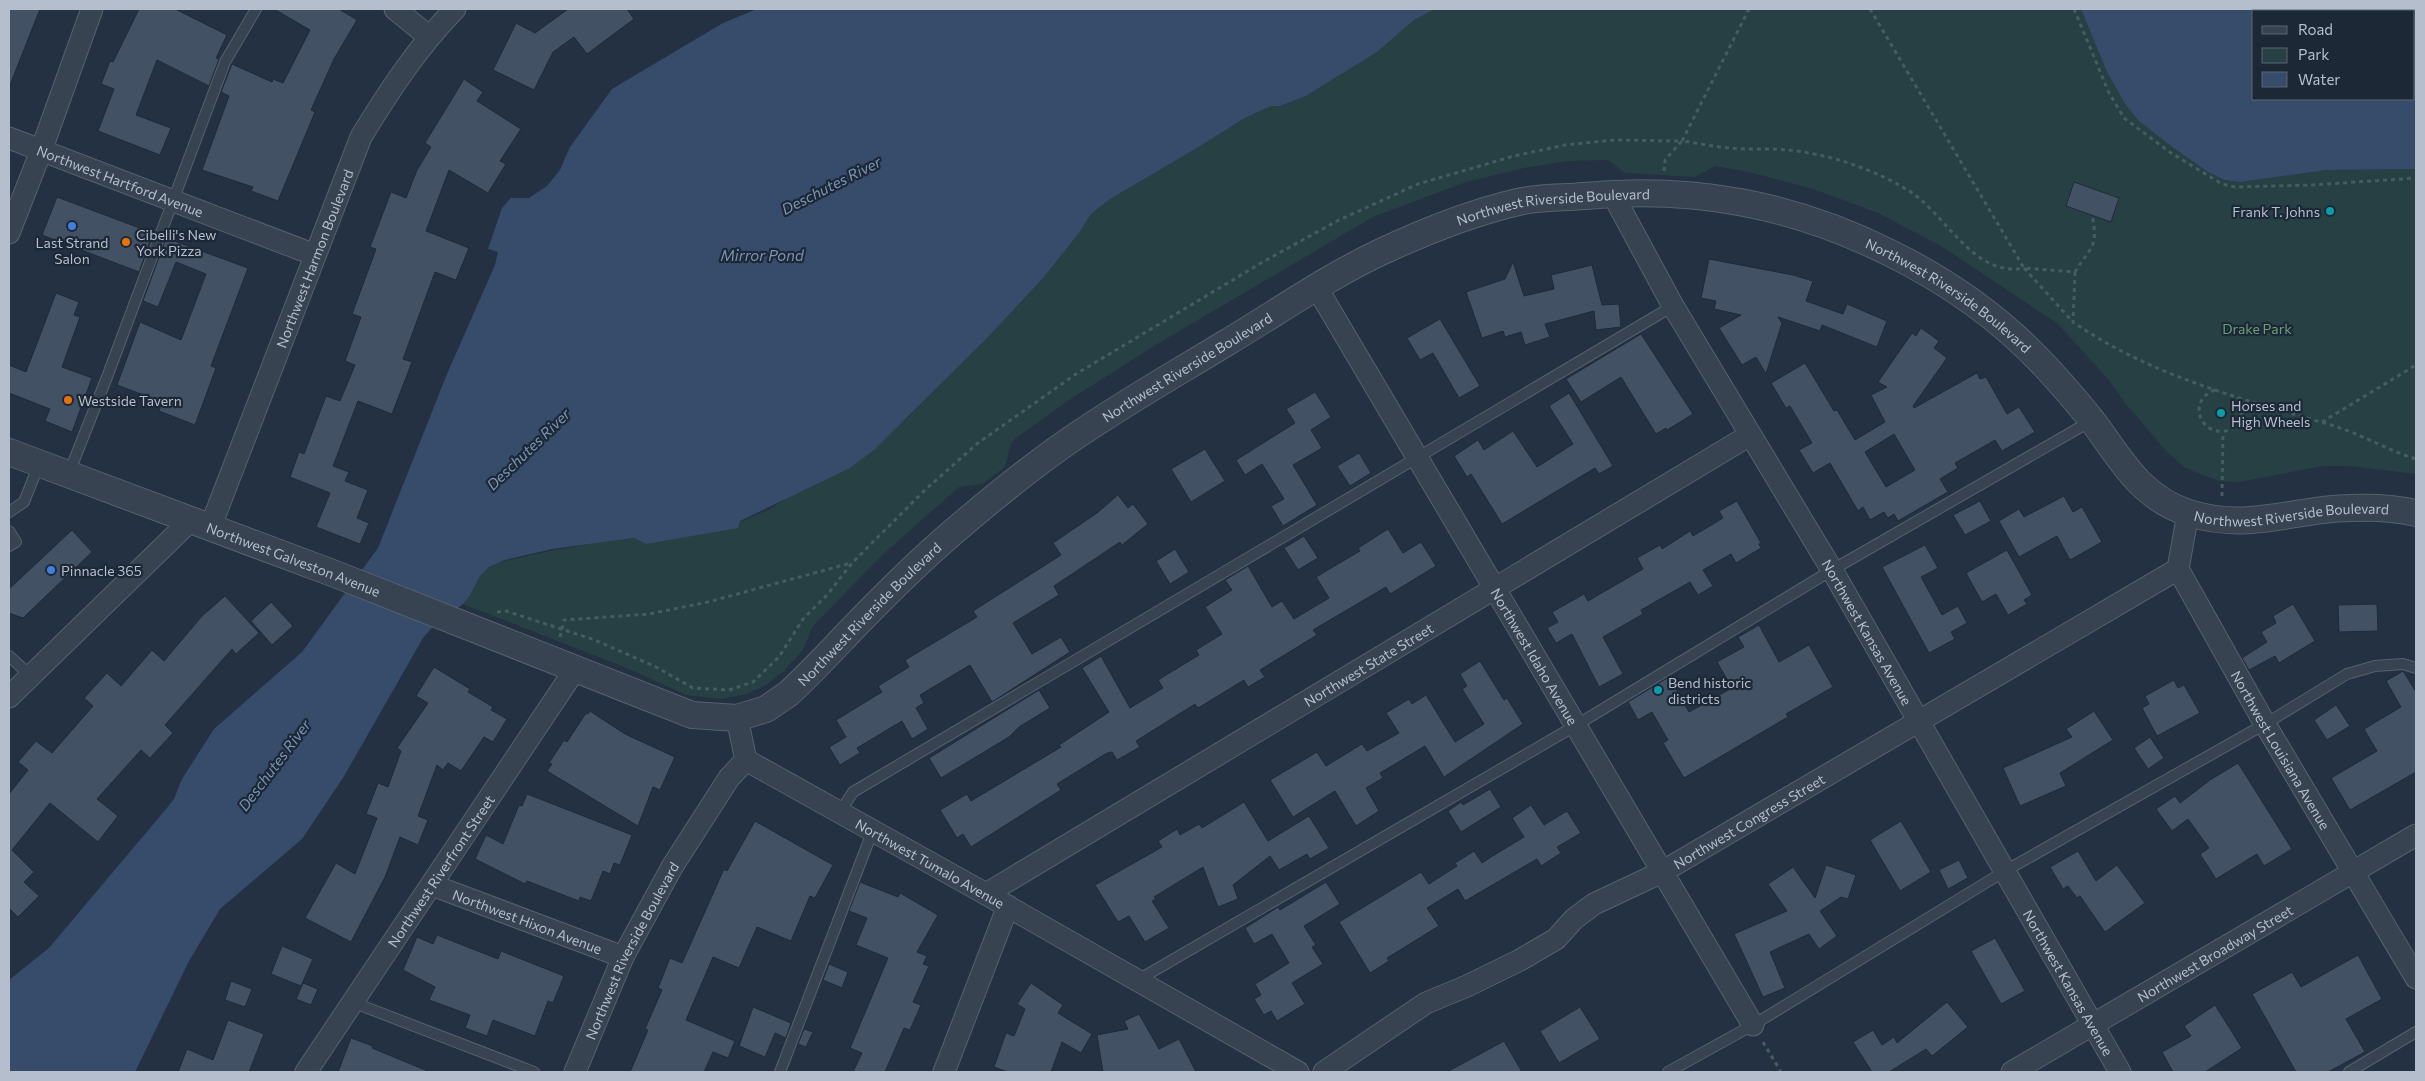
<svg xmlns="http://www.w3.org/2000/svg" width="2425" height="1081" font-family="Commissioner,sans-serif">
  <rect width="100%" height="100%" fill="#243142"/>
  <path fill="#264043" d="M1435,9H2081L2107,72L2125,104L2208,172L2224,180L2241,182L2326,170L2416,169V474L2349,466H2323L2239,482L2220,481L2202,475L2184,467L2167,452L2125,403L2109,380L2058,324L1941,246L1878,213L1813,189L1749,172L1715,166L1695,177L1625,173L1608,160L1568,161L1524,168L1466,182L1373,217L1159,343L1072,398L1016,438L1011,444L1005,467L982,484L959,487L880,557L813,626L803,650L784,671L766,685L747,694L721,699L686,695L629,669L463,604C472,593 477,575 490,567C500,561 512,560 523,557C560,548 597,543 634,538L646,544L740,522L770,509L906,419L1044,277L1079,233L1091,214L1110,199L1202,145L1243,119L1271,106H1280L1306,96L1377,52L1414,20Z"/>
  <path fill="#374c6a" fill-rule="evenodd" d="M757,9H1435L1414,20L1377,52L1306,96L1280,106H1271L1243,119L1202,145L1110,199L1091,214L1079,233L1044,277L988,337L875,449L850,468L740,521L738,528L646,544L634,538L552,549L505,560L489,567L480,576L470,595L463,604L455,610L446,612L423,638L343,778L302,839L220,909L189,961L135,1072H9V980L49,948L166,809L174,799L182,779L214,729L302,652L378,548L447,374L495,265L498,252L488,249L502,208L511,198H529L547,186L560,170L570,147L612,89L723,23Z
    M2081,9H2416V169L2326,170L2241,182L2224,180L2208,172L2167,143L2139,121L2125,104L2107,72ZM2254,11H2414V99H2254Z"/>
  <path fill="#435164" stroke="#1f2a39" fill-rule="evenodd" d="M9,9H40L10,85H9Z
    M139,9H175L227,35L216,58L219,59L209,86L157,60L136,115L171,128L160,155L98,131L114,89L101,84L110,61L113,62Z
    M274,9H339L357,20L334,59L311,110L315,112L278,201L251,191L253,187L202,170L229,96L221,92L232,64L272,82L273,79L283,83L310,30Z
    M568,9H627L634,19L587,54L574,37L553,52L534,90L493,70L516,23L535,33Z
    M464,79L483,92L477,101L521,129L500,161L506,164L488,193L449,170L426,231L469,248L456,280L435,272L403,359L412,362L392,414L358,401L333,466L349,472L345,481L368,490L357,518L369,523L360,544L316,527L330,493L290,477L299,452L304,454L326,396L340,401L355,365L345,361L361,317L352,314L376,249L370,247L391,192L406,198L417,170L431,147L425,143Z
    M2074,182L2119,198L2111,222L2066,206Z
    M57,197L153,233L139,272L42,235Z
    M166,238L248,268L211,366L216,368L195,425L159,411L162,402L117,385L140,322L181,340L206,274L176,262L158,307L143,301Z
    M1709,259L1793,275L1813,281L1806,301L1843,314L1847,304L1887,321L1877,347L1822,325L1820,331L1778,317L1782,323L1766,374L1756,357L1742,365L1719,328L1741,315L1714,309L1716,301L1701,298Z
    M1513,262L1524,296L1554,289L1551,275L1592,265L1602,305L1619,304L1621,327L1596,330L1594,311L1545,324L1550,337L1525,345L1521,332L1505,337L1503,331L1482,338L1466,292L1505,279Z
    M56,293L79,302L74,315L80,317L62,367L92,378L72,432L45,421L50,409L9,393V365L26,372Z
    M1440,319L1480,386L1459,398L1433,353L1420,360L1407,338Z
    M1921,328L1939,341L1934,348L1947,358L1913,406L1914,408L1977,373L1980,379L1986,377L2007,414L2019,407L2035,432L2002,451L1995,440L1955,463L1958,468L1940,479L1948,492L1898,521L1894,514L1888,518L1884,512L1870,520L1863,507L1858,511L1830,463L1813,473L1799,450L1812,443L1790,406L1786,408L1771,383L1805,363L1834,411L1837,410L1855,440L1885,422L1871,395L1887,387L1878,382L1912,333L1916,336ZM1894,434L1915,470L1886,487L1865,452Z
    M1641,334L1693,414L1667,430L1666,428L1656,434L1621,377L1581,402L1566,379Z
    M1315,392L1331,417L1311,430L1322,448L1293,465L1317,505L1283,526L1271,506L1284,499L1262,464L1245,475L1236,460L1295,423L1286,409Z
    M1569,393L1613,466L1599,474L1595,468L1502,524L1471,474L1467,477L1454,456L1478,440L1484,450L1513,431L1537,467L1573,444L1549,406Z
    M1205,449L1225,481L1191,502L1171,469Z
    M1359,453L1371,473L1350,486L1337,466Z
    M1118,495L1128,508L1133,504L1148,524L1122,545L1120,542L1054,586L1059,595L1013,623L1032,654L1061,637L1070,652L992,702L970,665L920,695L924,703L916,708L928,729L912,739L902,721L857,748L860,753L840,765L829,747L846,737L836,720L882,692L878,686L909,667L905,660L977,617L973,611L1061,555L1053,543L1097,513Z
    M2064,496L2073,512L2082,507L2102,542L2070,560L2057,536L2019,557L1999,521L2019,509L2024,517Z
    M1737,501L1761,543L1759,544L1761,548L1736,563L1731,554L1703,570L1713,586L1698,595L1690,582L1641,610L1643,614L1603,637L1623,674L1599,687L1572,634L1556,643L1547,628L1558,622L1552,612L1584,594L1588,601L1643,569L1637,558L1660,545L1662,549L1690,531L1693,536L1723,518L1719,511Z
    M1980,501L1991,521L1965,535L1953,515Z
    M1388,529L1403,553L1421,542L1436,566L1390,594L1386,587L1313,630L1317,635L1260,670L1265,677L1248,687L1244,680L1198,708L1195,704L1136,741L1140,747L1117,760L1112,752L1107,753L1057,784L1061,790L971,847L963,834L957,838L940,810L967,794L971,801L1061,747L1059,745L1109,712L1082,668L1101,656L1130,708L1163,688L1158,680L1199,655L1196,650L1222,634L1205,607L1232,590L1225,580L1248,566L1272,607L1282,601L1294,619L1329,598L1316,577L1360,551L1358,548Z
    M72,530L92,552L23,618L9,613V589Z
    M1304,536L1318,558L1298,570L1284,548Z
    M1925,545L1938,568L1921,577L1942,615L1958,606L1967,623L1951,632L1955,639L1929,653L1882,567Z
    M1175,549L1189,572L1170,584L1156,561Z
    M2007,550L2032,595L2024,600L2027,604L2008,615L1996,594L1982,602L1966,573Z
    M225,596L259,633L236,654L232,649L165,725L173,733L150,758L141,750L97,799L118,816L98,842L50,803L12,850L34,872L24,882L39,896L18,917L9,908V794L28,770L18,762L36,741L52,753L93,706L84,698L107,673L121,686L152,650L164,661L202,616Z
    M271,602L293,626L272,645L251,621Z
    M2293,604L2315,641L2279,663L2275,656L2249,670L2242,658L2267,642L2261,632L2276,623L2273,616Z
    M2377,604L2378,631L2339,632L2338,605Z
    M1759,625L1779,662L1809,645L1833,687L1786,714L1788,717L1684,778L1663,743L1668,740L1652,712L1638,720L1628,702L1669,677L1689,712L1732,688L1717,662L1744,647L1738,637Z
    M1480,661L1504,700L1507,698L1523,724L1444,777L1425,746L1380,773L1383,778L1366,788L1379,811L1356,826L1335,791L1293,817L1270,780L1317,752L1326,766L1362,744L1367,751L1399,733L1386,713L1409,699L1412,704L1426,695L1455,742L1484,724L1462,689L1467,686L1460,674Z
    M434,667L470,689L468,692L493,707L491,710L507,719L493,742L484,737L461,771L448,763L443,770L437,765L418,816L428,820L418,845L400,837L385,877L351,942L305,918L336,863L355,874L377,818L366,814L378,783L388,787L401,751L397,748L428,703L416,696Z
    M2403,671L2416,692V772L2350,810L2331,778L2377,751L2364,729L2401,707L2386,681Z
    M2174,680L2178,688L2184,685L2200,713L2157,736L2142,708L2149,704L2145,696Z
    M1039,690L1050,708L1019,727L1009,737L941,778L929,758Z
    M2336,705L2350,726L2327,740L2314,720Z
    M590,711L625,734L675,757L660,790L653,787L638,826L547,771L552,764L549,763L564,740L567,742L586,713L588,714Z
    M2094,711L2113,740L2060,773L2066,786L2020,806L2003,768L2072,737L2066,729Z
    M2150,737L2164,758L2148,769L2134,748Z
    M2238,763L2292,849L2264,866L2257,854L2216,879L2200,854L2209,848L2188,819L2172,831L2156,809L2175,796L2180,803L2210,780Z
    M1490,789L1501,807L1461,832L1448,811L1461,802L1463,805Z
    M527,794L632,835L620,865L614,863L610,874L603,871L591,901L580,897L579,901L527,881L525,884L475,859L486,835L503,844L519,805L522,806Z
    M1244,802L1268,841L1309,816L1329,848L1310,859L1307,854L1279,870L1270,856L1233,885L1238,899L1218,907L1203,867L1154,897L1156,899L1152,901L1169,928L1145,942L1129,916L1118,922L1095,885L1162,847L1158,841L1177,829L1180,835L1199,824L1202,828Z
    M1531,805L1544,825L1567,811L1581,833L1557,847L1561,853L1541,866L1537,859L1465,901L1458,889L1427,908L1439,926L1387,958L1389,961L1370,973L1339,922L1421,872L1429,884L1457,866L1455,863L1474,851L1482,863L1491,857L1524,837L1512,818Z
    M755,821L833,865L815,898L810,896L791,941L757,927L739,968L713,957L686,1020L735,1041L728,1058L713,1052L704,1072H630L648,1030L645,1029L662,990L658,988L670,958L682,963L724,869L727,871Z
    M1901,821L1931,872L1900,891L1870,840Z
    M2078,851L2096,881L2117,865L2145,903L2105,932L2080,896L2077,898L2068,886L2063,889L2050,867Z
    M1959,860L1968,878L1948,889L1939,870Z
    M1826,865L1856,875L1848,899L1841,897L1820,911L1837,936L1819,949L1809,934L1770,952L1785,988L1763,997L1734,934L1787,911L1768,884L1793,867L1815,898Z
    M860,882L898,897L900,893L938,915L917,952L927,956L923,964L929,966L913,1002L921,1005L910,1030L904,1028L885,1072H853L862,1053L850,1048L888,958L856,945L867,918L849,911Z
    M1326,882L1340,904L1304,926L1316,945L1312,947L1323,964L1292,983L1305,1004L1277,1021L1271,1011L1264,1015L1254,999L1261,995L1255,984L1289,963L1272,934L1254,944L1245,928L1278,907L1280,910Z
    M437,935L498,959L501,951L564,976L553,1003L548,1001L535,1036L493,1020L487,1036L465,1028L470,1015L429,1000L435,987L403,970L417,937L433,944Z
    M1995,938L2025,991L2001,1004L1971,951Z
    M282,946L313,959L301,986L271,974Z
    M2358,955L2382,999L2346,1019L2365,1052L2328,1072H2296L2252,994L2292,972L2301,987Z
    M829,964L848,972L842,988L823,980Z
    M231,981L252,989L245,1007L225,1000Z
    M303,983L318,989L311,1005L296,999Z
    M1031,983L1063,1005L1058,1013L1092,1034L1081,1053L1062,1042L1051,1072H1008L994,1067L1006,1033L1014,1036L1025,1009L1017,1004Z
    M1947,1002L1968,1027L1932,1056L1926,1049L1889,1072H1872L1853,1042L1873,1030L1882,1045L1894,1037L1897,1043Z
    M2215,1005L2242,1048L2205,1072H2173L2162,1052L2191,1036L2184,1026Z
    M753,1007L791,1023L786,1038L775,1033L765,1057L739,1046Z
    M1580,1007L1600,1039L1559,1063L1540,1031Z
    M1139,1014L1159,1049L1179,1039L1196,1072H1103L1097,1035L1128,1029L1124,1021Z
    M228,1020L264,1034L249,1072H178L187,1049L213,1060Z
    M804,1029L813,1032L806,1047L798,1044Z
    M351,1038L373,1046L372,1048L430,1072H338Z
    M1504,1041L1522,1072H1447Z"/>
  <g fill="none" stroke-linecap="round" stroke-linejoin="round">
    <defs>
      <path id="service" d="M69,473L107,377L225,62L256,9
        M9,512L24,502L39,464
        M9,531L16,542L9,546
        M9,656L31,676
        M840,812L853,792L1673,306
        M1138,980L1575,726L1832,570L2091,421
        M352,1002L534,1072
        M780,1072L873,830
        M1668,1072L1753,1025L2005,871L2265,724L2347,674L2375,666L2403,664L2416,668
        M2349,1072L2416,1032"/>
      <g id="minor">
        <path d="M395,9L428,36"/>
        <path id="s1" d="M9,138L315,255"/>
        <path id="s2" d="M1612,193L1673,306L1832,570L2120,1072"/>
        <path d="M9,233L41,151L92,9"/>
        <path id="s3" d="M1317,288L1753,1025"/>
        <path id="s4" d="M2188,513L2178,569L2265,724L2416,978"/>
        <path id="s5" d="M210,528L361,137C389,91 417,48 455,9"/>
        <path d="M9,697L190,521"/>
        <path id="s6" d="M737,718L746,760L986,894L1298,1072"/>
        <path id="s7" d="M432,885L623,957"/>
        <path id="s8" d="M986,894L1750,435"/>
        <path id="s9" d="M306,1072L576,668"/>
        <path id="s10" d="M575,1072L623,957L672,867L729,778L746,760"/>
        <path d="M944,1072L1008,906"/>
        <path id="s11" d="M1324,1072L1426,1003L1467,986L1520,960L1556,939L1574,919L1594,904L1662,872L2178,569"/>
        <path id="s12" d="M2012,1072L2416,835"/>
      </g>
      <g id="tertiary">
        <path id="s13" d="M9,452L335,574L692,715L737,718L766,709L788,694C812,672 833,649 855,626C886,594 918,562 952,533C995,496 1040,459 1088,428C1133,398 1180,371 1226,343C1278,312 1329,276 1383,251C1426,231 1471,213 1518,202C1539,197 1563,198 1584,196C1694,186 1792,204 1890,253C1947,281 2001,319 2044,365C2061,383 2078,403 2094,423C2122,461 2141,498 2189,513C2249,532 2292,509 2350,508C2372,507 2395,508 2416,513"/>
      </g>
    </defs>
    <use href="#service" stroke="#56616f" stroke-width="12"/>
    <use href="#minor" stroke="#56616f" stroke-width="23"/>
    <use href="#tertiary" stroke="#56616f" stroke-width="28"/>
    <path stroke="#445d60" stroke-width="3" stroke-dasharray="4 4" stroke-linecap="butt" d="M1870,9L2024,268L2075,272C2090,247 2099,248 2092,215
      M2074,9L2109,93L2124,118L2171,153L2222,184L2235,187L2312,185L2416,178
      M1664,171L1665,160L1682,141C1698,143 1714,147 1731,148C1749,150 1769,148 1788,150C1828,154 1871,168 1906,189C1945,211 1972,278 2024,268L2073,322
      M2075,272L2073,322C2151,376 2242,399 2331,425C2359,433 2387,450 2416,459
      M2215,390C2186,400 2200,439 2230,430C2243,421 2243,410 2238,397
      M2322,422L2416,365
      M2222,496L2223,432
      M497,612L506,611L595,640L656,667L693,688L729,690L753,682L779,657L803,619L827,595L852,563L925,490L978,443L1076,374L1261,263L1337,221L1418,184L1514,156L1565,145L1614,140L1682,141L1749,9
      M560,637L564,620L649,614L708,602L851,563
      M1763,1042L1781,1072"/>
    <use href="#service" stroke="#384351" stroke-width="10"/>
    <use href="#minor" stroke="#384351" stroke-width="21"/>
    <use href="#tertiary" stroke="#384351" stroke-width="26"/>
  </g>
  <g fill="#0f9aa8" stroke="#1d2837" stroke-width="2">
    <circle cx="2330" cy="211" r="5"/>
    <circle cx="2221" cy="413" r="5"/>
    <circle cx="1658" cy="690" r="5"/>
  </g>
  <g fill="#3f7fe0" stroke="#1d2837" stroke-width="2">
    <circle cx="72" cy="226" r="5"/>
    <circle cx="51" cy="570" r="5"/>
  </g>
  <g fill="#e8710a" stroke="#1d2837" stroke-width="2">
    <circle cx="126" cy="242" r="5"/>
    <circle cx="68" cy="400" r="5"/>
  </g>
  <g text-anchor="middle" dominant-baseline="central" stroke-width="4.5" stroke-linejoin="round" paint-order="stroke">
    <g font-size="14" fill="#b5becc" stroke="#1d2837">
      <text stroke="none"><textPath href="#s1" startOffset="119">Northwest Hartford Avenue</textPath></text>
      <text stroke="none"><textPath href="#s13" startOffset="1758">Northwest Riverside Boulevard</textPath></text>
      <text stroke="none"><textPath href="#s5" startOffset="289">Northwest Harmon Boulevard</textPath></text>
      <text stroke="none"><textPath href="#s13" startOffset="2178">Northwest Riverside Boulevard</textPath></text>
      <text stroke="none"><textPath href="#s13" startOffset="1352">Northwest Riverside Boulevard</textPath></text>
      <text stroke="none"><textPath href="#s13" startOffset="2611">Northwest Riverside Boulevard</textPath></text>
      <text stroke="none"><textPath href="#s13" startOffset="304">Northwest Galveston Avenue</textPath></text>
      <text stroke="none"><textPath href="#s13" startOffset="948">Northwest Riverside Boulevard</textPath></text>
      <text stroke="none"><textPath href="#s2" startOffset="508">Northwest Kansas Avenue</textPath></text>
      <text stroke="none"><textPath href="#s3" startOffset="428">Northwest Idaho Avenue</textPath></text>
      <text stroke="none"><textPath href="#s8" startOffset="446">Northwest State Street</textPath></text>
      <text stroke="none"><textPath href="#s4" startOffset="265">Northwest Louisiana Avenue</textPath></text>
      <text stroke="none"><textPath href="#s11" startOffset="496">Northwest Congress Street</textPath></text>
      <text stroke="none"><textPath href="#s6" startOffset="254">Northwest Tumalo Avenue</textPath></text>
      <text stroke="none"><textPath href="#s9" startOffset="242">Northwest Riverfront Street</textPath></text>
      <text stroke="none"><textPath href="#s7" startOffset="102">Northwest Hixon Avenue</textPath></text>
      <text stroke="none"><textPath href="#s10" startOffset="134">Northwest Riverside Boulevard</textPath></text>
      <text stroke="none"><textPath href="#s12" startOffset="235">Northwest Broadway Street</textPath></text>
      <text stroke="none"><textPath href="#s2" startOffset="912">Northwest Kansas Avenue</textPath></text>
    </g>
    <g font-size="14" fill="#b5becc" stroke="#1d2837" text-anchor="start">
      <text x="2320" y="211" text-anchor="end">Frank T. Johns</text>
      <text x="136" y="234">Cibelli's New<tspan x="136" dy="16">York Pizza</tspan></text>
      <text x="72" y="242" text-anchor="middle">Last Strand<tspan x="72" dy="16">Salon</tspan></text>
      <text x="78" y="400">Westside Tavern</text>
      <text x="2231" y="405">Horses and<tspan x="2231" dy="16">High Wheels</tspan></text>
      <text x="61" y="570">Pinnacle 365</text>
      <text x="1668" y="682">Bend historic<tspan x="1668" dy="16">districts</tspan></text>
    </g>
    <g font-size="14" fill="#6b9e76" stroke="#1d2837">
      <text x="2257" y="328">Drake Park</text>
    </g>
    <g font-size="15" font-style="italic" fill="#7b94b5" stroke="#1d2837">
      <text transform="translate(831 185) rotate(-27)">Deschutes River</text>
      <text x="762" y="255">Mirror Pond</text>
      <text transform="translate(528 449) rotate(-44)">Deschutes River</text>
      <text transform="translate(274 765) rotate(-53)">Deschutes River</text>
    </g>
  </g>
  <rect width="2425" height="1081" fill="none" stroke="#b5becc" stroke-width="20"/>
  <rect x="2252" y="10" width="162" height="90" fill="#1d2837" stroke="#5a6473"/>
  <rect x="2262" y="26" width="25" height="8" fill="#384351" stroke="#5a6473"/>
  <text x="2298" y="35" font-size="15" fill="#b5becc">Road</text>
  <rect x="2262" y="48" width="25" height="15" fill="#264043" stroke="#5a6473"/>
  <text x="2298" y="60" font-size="15" fill="#b5becc">Park</text>
  <rect x="2262" y="72" width="25" height="15" fill="#374c6a" stroke="#5a6473"/>
  <text x="2298" y="85" font-size="15" fill="#b5becc">Water</text>
</svg>
